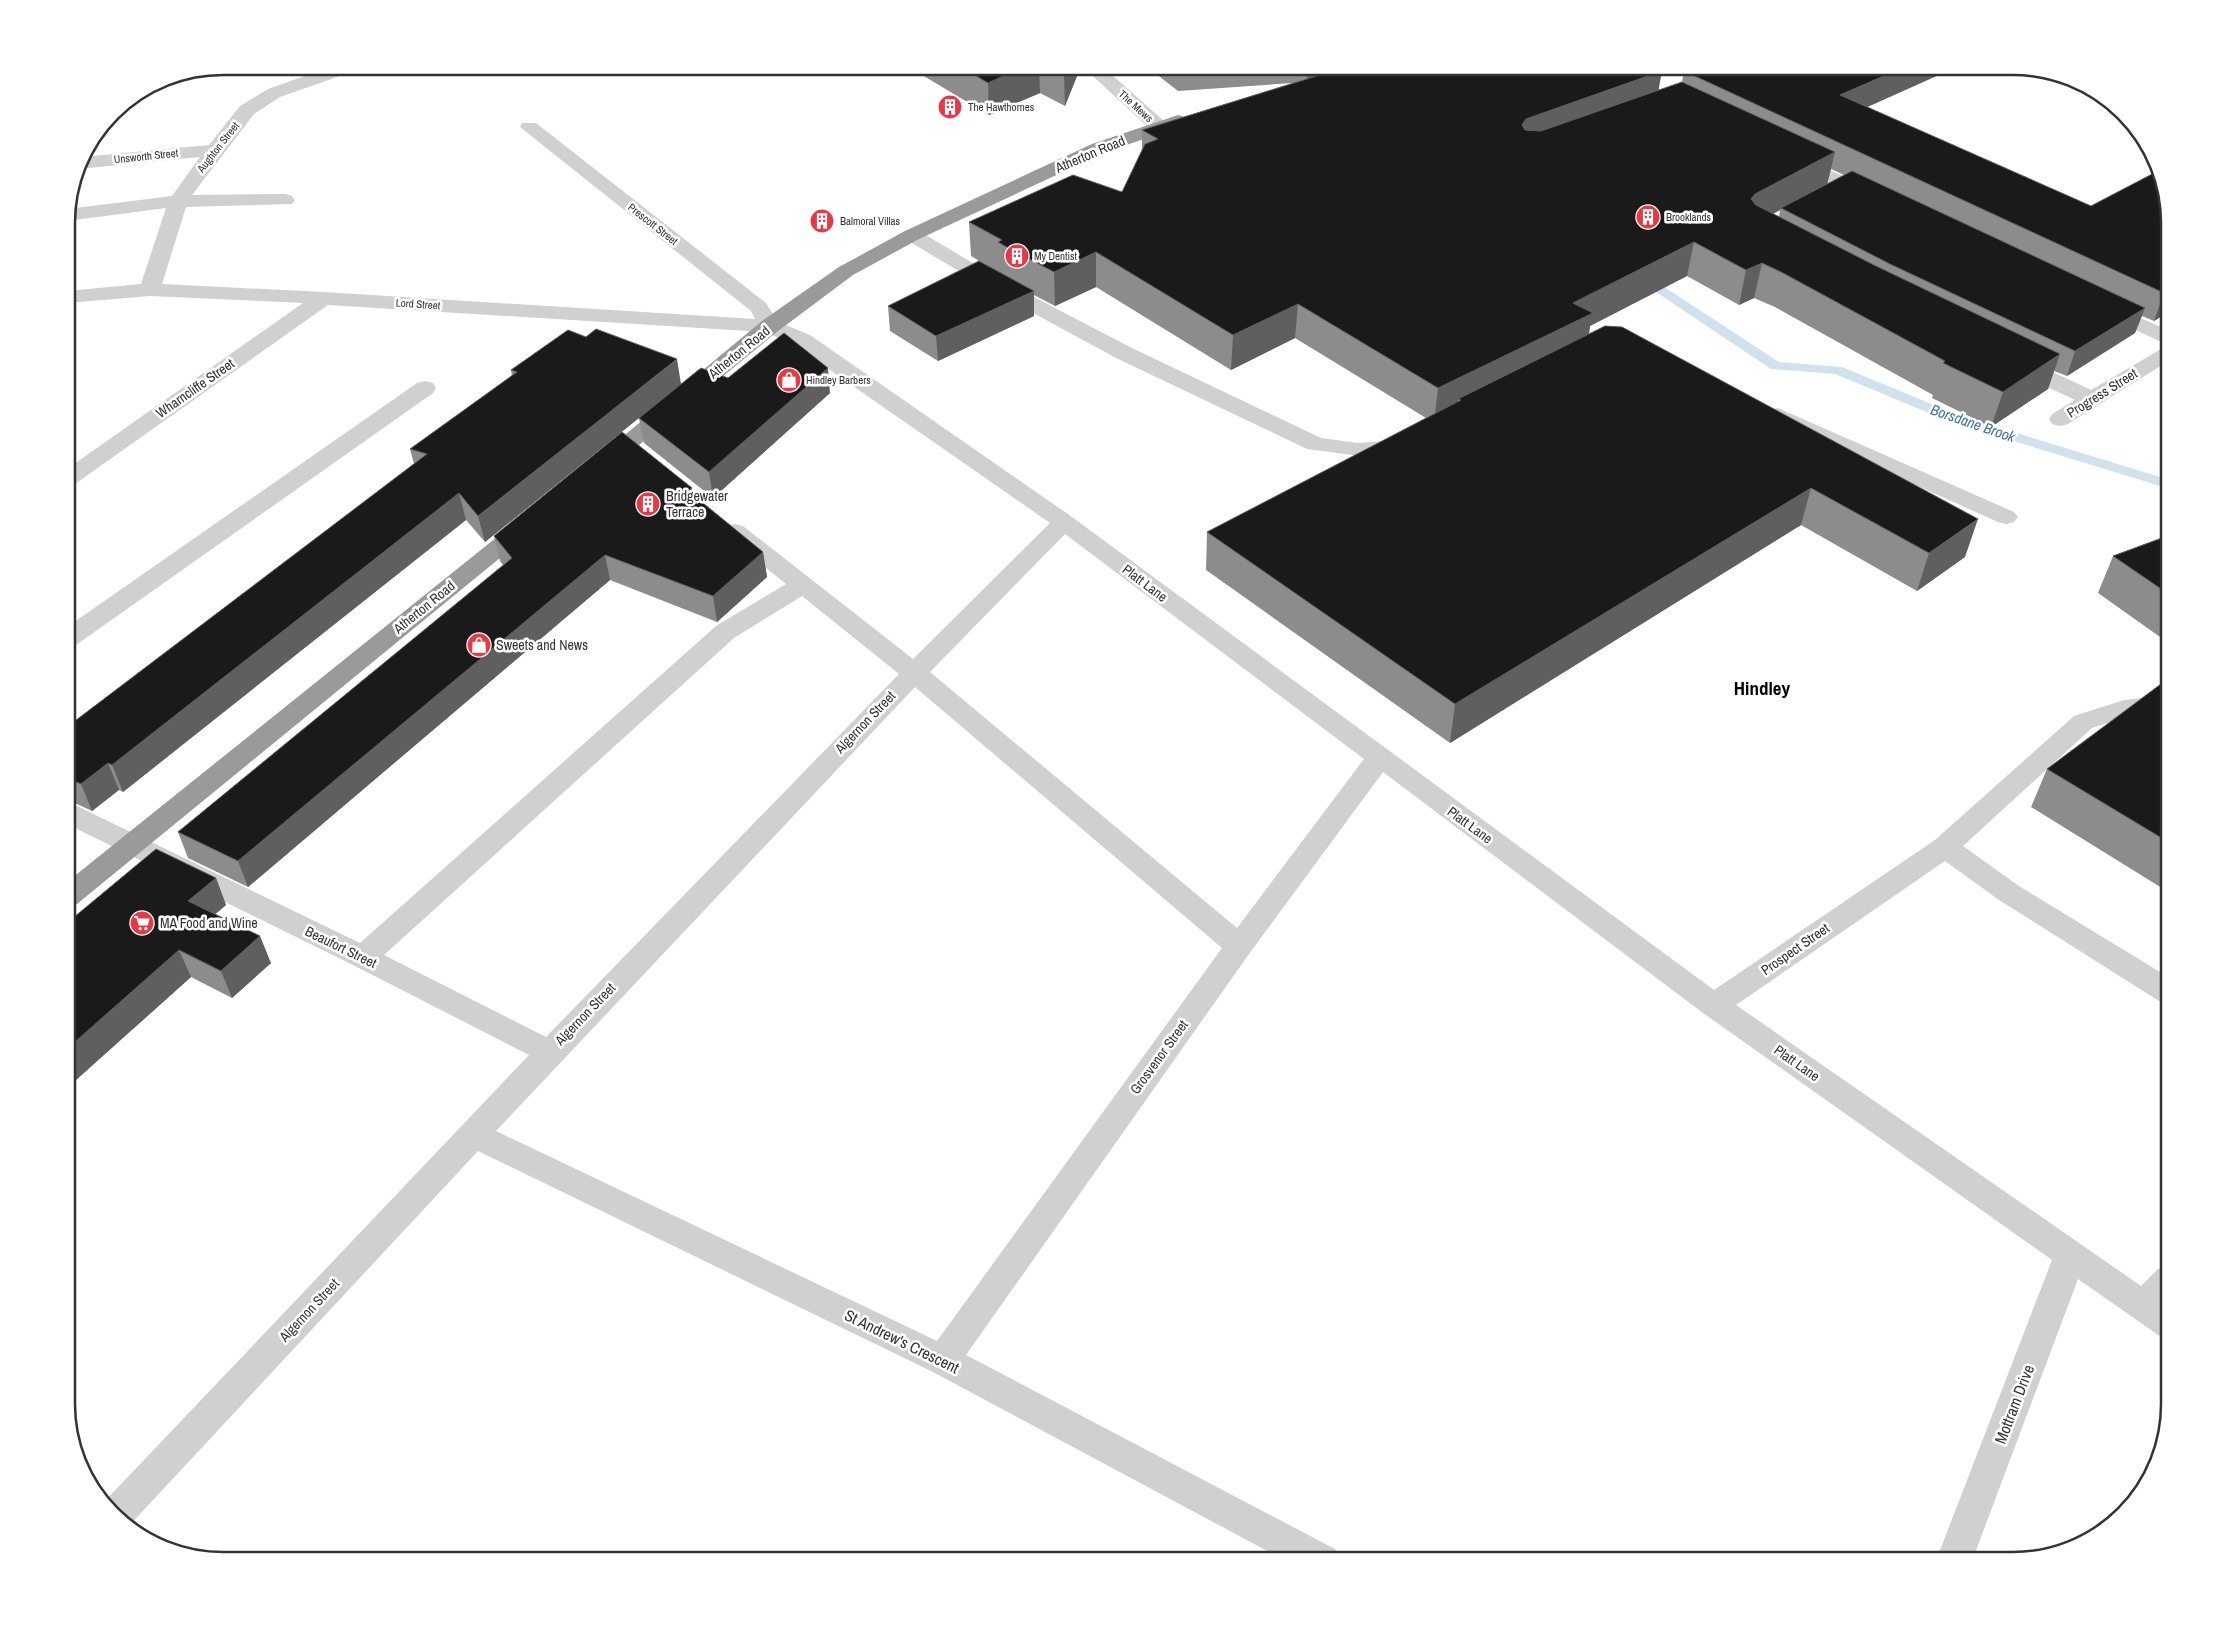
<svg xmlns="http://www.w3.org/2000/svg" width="2236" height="1627" font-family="'Archivo Narrow',sans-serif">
  <rect width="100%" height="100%" fill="#fff"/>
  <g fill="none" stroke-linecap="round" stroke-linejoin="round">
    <path fill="#cfe2ee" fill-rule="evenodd" d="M1643,273L1779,362L1842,367L1958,415L2170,480V489L1948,421L1835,374L1771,369L1638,280L1636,277L1638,274Z"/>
    <path fill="#d0d0d0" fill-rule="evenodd" d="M333,66H360L357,70L280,97L254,114L192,195L285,194L292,196L295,200L292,204L186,207L162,284L324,292L755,319L751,311L520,127L522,123H536L766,303L778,322L810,335L1072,517L1714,990L1935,840L2074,716L2124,700L2153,697L2170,701V719L2153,715L2126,717L2092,728L1963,846L2019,886L2170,978V1004L2159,1001L1999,900L1945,861L1736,1005L2141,1286L2158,1269L2170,1265V1302L2167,1304L2170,1306V1340L2158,1335L2078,1279L1972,1561H1942L1939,1553L2052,1260L1703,1013L1383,772L1249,954L966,1355L1335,1549L1340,1561H1286L931,1371L478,1151L127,1528L104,1502L529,1055L353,965L67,824V804L77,806L360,943L716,626L786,584L727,536L723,531L727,526L735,524L743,526L913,659L1050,523L794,345L766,332L328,305L75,484L67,486V469L303,303L150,296L67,303V291L141,284L166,208L67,221V209L172,196L200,157L78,169V163L82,157L209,145L240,106L268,89ZM1065,534L1364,759L1237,928L930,672ZM802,596L899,674L546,1037L384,955L734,638ZM915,687L1222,948L937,1341L496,1131Z
      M1082,66H1102L1165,122L1167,126L1165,130H1151Z
      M1794,154L1876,191L1879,195L1876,199H1862L1787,164L1784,160L1787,156Z
      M912,229L919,231L1003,281L1132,348L1321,438L1358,443L1401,440L1409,442L1412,447L1409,452L1368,457L1307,449L1116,358L989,289L905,239L902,235L905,231Z
      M2106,303L2170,331V360L2068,424L2060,426L2052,424L2049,419L2052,414L2075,400L2009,369L2006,364L2009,359L2017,357L2025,359L2091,390L2168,345L2099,313L2095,309L2099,305Z
      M425,381L433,383L436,388L433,393L76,645L67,647V627L417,383Z
      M1778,408L2014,512L2018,517L2014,522L2006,524L1998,522L1770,420L1767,415L1770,410Z"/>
    <path fill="#9a9a9a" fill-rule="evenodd" d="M1178,115L1185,117L1187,121L1185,125L1106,152L919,239L853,275L778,331L611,468L603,470L595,468L591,463L762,321L839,267L905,231L1092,144Z
      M525,519L533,521L537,526L533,531L77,904L67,907V882L517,521Z"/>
  </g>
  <path fill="#8c8c8c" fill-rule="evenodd" d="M907,66H1081L1065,106L1040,93L989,115Z
    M1146,66H1626L1659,90L1682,82L1684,71L1867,107L2091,206L2158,171L2170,311L2154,321L2142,316L2135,333L2067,376L2054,371L2048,389L1991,427L1932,398L1933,395L1775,307L1754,298L1739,305L1687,276L1590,326L1589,334L1965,557L1917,591L1801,525L1450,743L1206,570L1207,532L1426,418L1295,338L1231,370L1096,287L1055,306L1034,295V316L938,361L890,331L888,306L995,270L971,256L969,222L1122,192L1142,150V130L1293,83L1178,91ZM1831,169L1844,175L1827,184ZM1780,210L1779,217L1773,214Z
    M511,370L681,384L728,378L830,393L713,498L644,443L639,418L485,542L466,520L123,792L119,790L92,811L77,804L67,803V727L414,464L410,449L512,376Z
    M693,494L763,552L767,577L717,622L610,580L248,887L188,858L178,832L503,565L500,561L494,536Z
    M2170,535V644L2098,593L2113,556Z
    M2170,678V893L2031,807L2047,769Z
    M216,878L226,905L215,914L271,963L232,998L191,977L67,1088V923Z"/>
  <path fill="#5f5f5f" d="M1025,66H1039L1040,93L989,115L988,83Z
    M1067,66H1081L1065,106L1064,73Z
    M1308,66H1366L1307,83Z
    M1907,66H1959L1834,122L1840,95Z
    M1662,71L1656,104L1521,152L1522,125L1526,119Z
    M1835,152L1827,185L1781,208L1780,210L1748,227L1751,199L1755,194Z
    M1694,242L1687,276L1590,326L1587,348L1461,400L1458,399L1457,412L1434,423L1438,388L1573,303Z
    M1096,252V287L1055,306L1054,272Z
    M1762,263L1754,298L1739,305L1746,270Z
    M2170,290V311L2154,321L2164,293Z
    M1034,291V316L938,361L936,336Z
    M1298,304L1295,338L1231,370L1233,335Z
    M2145,308L2135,333L2067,376L2075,351Z
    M2060,354L2048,389L1991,427L2003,392Z
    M677,359L681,384L485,542L478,516Z
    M828,368L830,393L713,498L709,472Z
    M692,488L696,513L688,491Z
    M1811,488L1801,525L1450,743L1455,704Z
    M459,493L466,520L123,792L112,765Z
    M1978,519L1965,557L1917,591L1929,553Z
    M763,552L767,577L717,622L713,596Z
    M605,555L610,580L248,887L238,861Z
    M108,763L119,790L92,811L81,784Z
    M67,818L71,828L67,832Z
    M216,878L226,905L199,928L188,901Z
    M260,936L271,963L232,998L221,971Z
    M179,950L191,977L67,1088V1049Z"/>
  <path fill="#1a1a1a" stroke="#5f5f5f" d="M960,66H1025L988,83Z
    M1050,66H1067L1064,73Z
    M1349,66H1626L1641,76L1662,71L1526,119L1522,125L1525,130L1541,131L1682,82L1835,152L1755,194L1751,199L1756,205L1876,266L2060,354L2003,392L1943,363L1945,361L1783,273L1762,263L1746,270L1694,242L1573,303L1593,313L1438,388L1298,304L1233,335L1096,252L1054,272L1003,245L998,242L1002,240L969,222L1073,175L1122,192L1145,144L1158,139L1142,130Z
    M1703,66H1907L1840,95L2091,206L2158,171L2170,222V290L2164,293L1684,71Z
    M1852,171L2145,308L2075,351L1890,264L1781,208Z
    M979,261L1034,291L936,336L888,306Z
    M1605,326L1622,327L1978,519L1929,553L1811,488L1455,704L1207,532L1461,400L1458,399Z
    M596,329L677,359L478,516L459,493L112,765L108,763L81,784L67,778V727L427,454L410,449L517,372L511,370L568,330L586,337Z
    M784,333L828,368L709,472L639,418L701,368L728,378Z
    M622,432L692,488L688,491L763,552L713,596L605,555L238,861L178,832L512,558L494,536Z
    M2170,535V595L2113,556Z
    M2169,678H2170V843L2047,769Z
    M156,849L216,878L188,901L260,936L221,971L179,950L67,1049V923Z"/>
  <defs>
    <symbol id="building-disc" viewBox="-11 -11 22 22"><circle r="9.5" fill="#e63946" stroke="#fff"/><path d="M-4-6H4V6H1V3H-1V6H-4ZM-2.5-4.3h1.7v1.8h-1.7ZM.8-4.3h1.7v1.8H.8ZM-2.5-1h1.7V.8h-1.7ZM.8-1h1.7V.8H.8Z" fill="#fff"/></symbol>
    <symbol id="shop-disc" viewBox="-11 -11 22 22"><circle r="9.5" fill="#e63946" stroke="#fff"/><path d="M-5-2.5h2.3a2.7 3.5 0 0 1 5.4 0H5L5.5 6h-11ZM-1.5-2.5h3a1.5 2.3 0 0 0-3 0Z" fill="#fff"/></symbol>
    <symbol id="supermarket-disc" viewBox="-11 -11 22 22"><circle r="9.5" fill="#e63946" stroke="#fff"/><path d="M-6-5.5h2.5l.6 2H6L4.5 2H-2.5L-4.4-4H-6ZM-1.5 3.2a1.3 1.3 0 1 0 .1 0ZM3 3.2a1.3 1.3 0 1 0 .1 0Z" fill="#fff"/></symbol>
  </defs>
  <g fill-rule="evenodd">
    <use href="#building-disc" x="936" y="93" width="28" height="28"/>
    <use href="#building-disc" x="1634" y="203" width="28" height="28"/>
    <use href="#building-disc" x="808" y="207" width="28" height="28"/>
    <use href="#building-disc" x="1003" y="242" width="28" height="28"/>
    <use href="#shop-disc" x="775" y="366" width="28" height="28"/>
    <use href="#building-disc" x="634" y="490" width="28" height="28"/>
    <use href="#shop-disc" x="465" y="631" width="28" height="28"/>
    <use href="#supermarket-disc" x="128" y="909" width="28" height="28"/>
  </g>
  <g text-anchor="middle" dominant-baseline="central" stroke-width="5" stroke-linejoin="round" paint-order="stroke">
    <g font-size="11" fill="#333" stroke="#fff">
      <text transform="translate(1136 106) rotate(42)">The Mews</text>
      <text transform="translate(218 147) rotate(-52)">Aughton Street</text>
      <text transform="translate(146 156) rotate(-6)">Unsworth Street</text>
      <text transform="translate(653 224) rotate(38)">Prescott Street</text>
      <text transform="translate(418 304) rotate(4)">Lord Street</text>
    </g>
    <g font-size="11" fill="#333" stroke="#fff" text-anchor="start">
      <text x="968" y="107">The Hawthornes</text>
      <text x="1666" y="217">Brooklands</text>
      <text x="840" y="221">Balmoral Villas</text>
      <text x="1034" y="256">My Dentist</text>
      <text x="806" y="380">Hindley Barbers</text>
    </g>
    <g font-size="14" fill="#333" stroke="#fff">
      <text transform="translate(1090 154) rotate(-23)">Atherton Road</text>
      <text transform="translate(739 352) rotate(-39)">Atherton Road</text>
      <text transform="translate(195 388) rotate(-35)">Wharncliffe Street</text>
      <text transform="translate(2102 393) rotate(-32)">Progress Street</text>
      <text transform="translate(1145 583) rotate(37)">Platt Lane</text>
      <text transform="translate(424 607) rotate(-39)">Atherton Road</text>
      <text transform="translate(865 722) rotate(-46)">Algernon Street</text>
      <text transform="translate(1470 825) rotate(36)">Platt Lane</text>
      <text transform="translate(341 947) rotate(26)">Beaufort Street</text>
      <text transform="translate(1795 949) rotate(-35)">Prospect Street</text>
      <text transform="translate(585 1014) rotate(-46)">Algernon Street</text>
      <text transform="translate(1159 1057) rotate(-54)">Grosvenor Street</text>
      <text transform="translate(1797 1063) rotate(35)">Platt Lane</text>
      <text transform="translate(309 1310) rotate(-47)">Algernon Street</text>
    </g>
    <g font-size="14" fill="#333" stroke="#fff" text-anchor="start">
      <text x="666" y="496">Bridgewater<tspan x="666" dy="16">Terrace</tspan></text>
      <text x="496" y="645">Sweets and News</text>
      <text x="160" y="923">MA Food and Wine</text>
    </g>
    <g font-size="15" font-style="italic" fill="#3f7597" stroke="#fff">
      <text transform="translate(1973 423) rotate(19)">Borsdane Brook</text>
    </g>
    <g font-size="16" fill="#333" stroke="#fff">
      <text transform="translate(902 1341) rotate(26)">St Andrew's Crescent</text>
      <text transform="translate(2014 1404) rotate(-69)">Mottram Drive</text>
    </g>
    <g font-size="19" font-weight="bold" fill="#000" stroke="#fff">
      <text x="1762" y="688">Hindley</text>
    </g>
  </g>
  <path d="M0 0H2236V1627H0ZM223 75H2013A148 148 0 0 1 2161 223V1404A148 148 0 0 1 2013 1552H223A148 148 0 0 1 75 1404V223A148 148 0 0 1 223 75Z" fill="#fff" fill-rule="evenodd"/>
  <path fill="none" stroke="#333" stroke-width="2.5" d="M223 75H2013A148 148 0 0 1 2161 223V1404A148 148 0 0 1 2013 1552H223A148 148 0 0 1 75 1404V223A148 148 0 0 1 223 75Z"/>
</svg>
